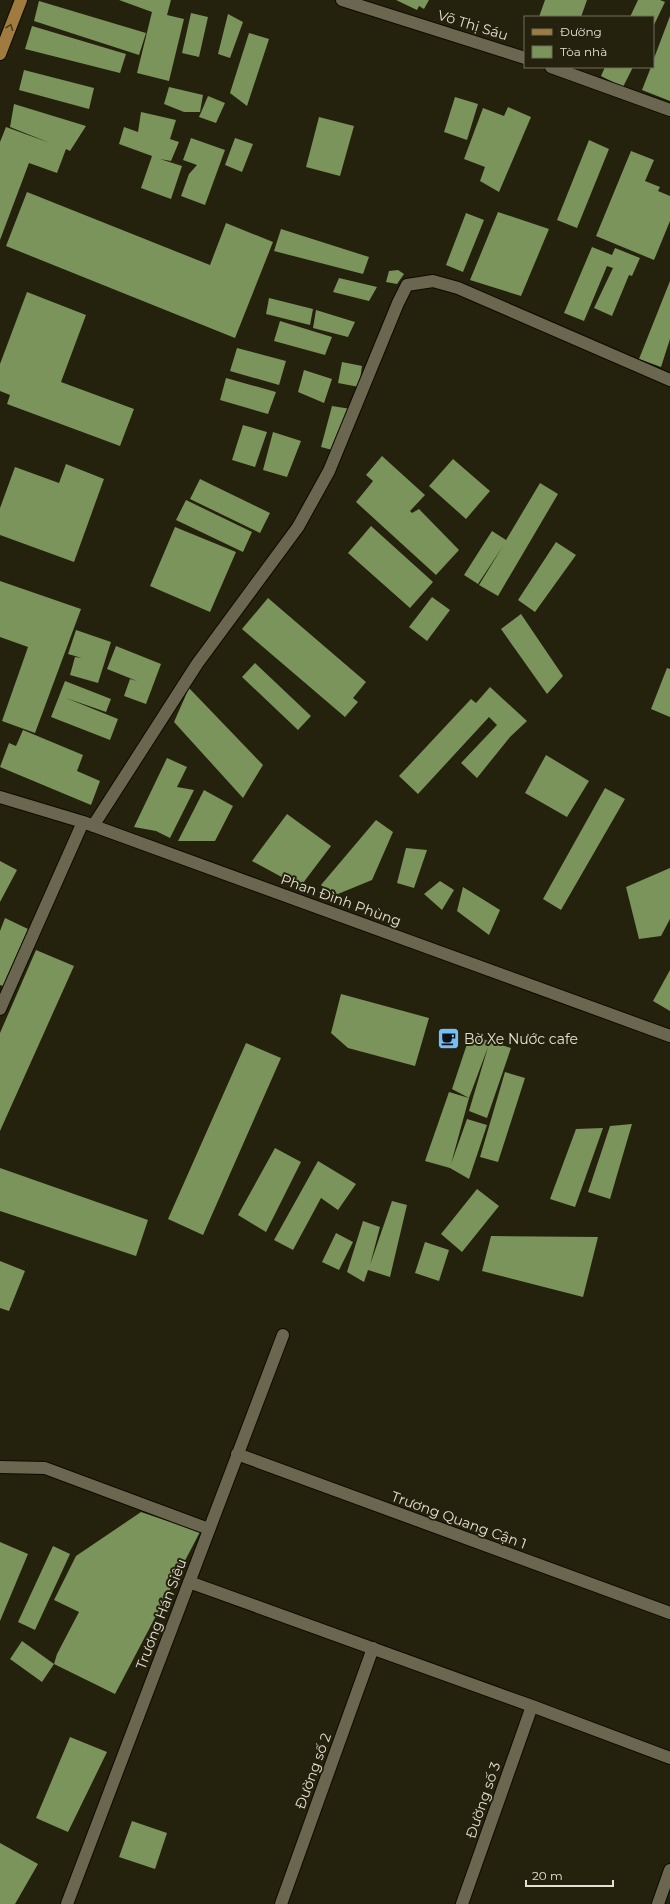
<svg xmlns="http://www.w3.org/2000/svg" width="670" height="1904" font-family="Montserrat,sans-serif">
  <rect width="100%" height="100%" fill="#24210d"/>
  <path fill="#7b945b" d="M119,0H171L167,15L184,19L169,81L137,73L152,12Z
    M396,0H429L424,9L419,6L417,10Z
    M545,0H587L581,17H539Z
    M638,0H660L665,2L653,27V17H630Z
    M39,1L146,33L139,55L34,21Z
    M191,13L208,17L199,57L182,53Z
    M228,14L243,22L230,58L218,54Z
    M670,16V101L642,90L651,67H653V61Z
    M32,26L126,54L120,73L25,49Z
    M249,33L269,39L247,106L230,93Z
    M605,67H633L623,87L601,76Z
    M24,70L94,88L89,109L19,90Z
    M169,87L203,95L200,112H184L164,104Z
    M208,96L225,103L216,123L199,117Z
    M455,97L478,104L467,140L444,132Z
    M14,104L86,126L70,151L66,149L57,173L29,163L0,240V142L6,127L50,143L10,127Z
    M508,107L531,117L499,192L480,181L485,167L464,159L483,108L504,116Z
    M141,112L176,120L170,139L179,142L171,161L160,159L182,166L171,199L141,188L152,156L119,144L124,127L138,132Z
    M319,117L354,126L340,176L306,167Z
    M191,138L225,150L205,205L181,196L189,174L197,165L183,160Z
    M235,138L253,144L242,172L225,165Z
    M589,140L609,149L577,228L557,220Z
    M631,151L654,160L645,181L660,187L658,191L670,196V221L654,260L596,236Z
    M27,192L210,265L226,223L273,242L235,338L6,246Z
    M498,212L549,229L521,296L470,280Z
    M466,213L484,220L463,272L446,265Z
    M281,229L369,257L363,274L274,251Z
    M592,247L612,255L615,248L640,258L632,276L629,275L612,316L594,308L613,268L607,266L584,321L564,313Z
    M398,270L404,274L397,284L386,282L389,271Z
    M339,278L377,287L369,301L333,292Z
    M670,281V339L661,367L639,359Z
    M27,292L86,315L61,382L134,409L120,446L7,404L10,395L0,391V364Z
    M269,298L313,309L310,325L266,314Z
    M316,310L355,322L348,337L313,328Z
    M280,321L332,337L325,355L274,341Z
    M237,348L286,361L279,385L230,371Z
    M342,362L362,366L359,387L338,383Z
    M304,370L332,379L324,403L298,392Z
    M226,378L276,392L268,414L220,400Z
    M332,406L351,409L336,451L321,447Z
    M243,425L267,432L255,467L232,460Z
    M273,432L301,441L287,477L263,470Z
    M382,456L425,495L410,511L412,513L419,509L459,550L436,575L356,502L373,481L366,475Z
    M453,459L490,491L466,519L429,486Z
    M66,464L104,479L74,562L0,535V508L15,467L59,483Z
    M200,479L270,513L260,533L190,499Z
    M540,483L558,494L498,596L479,585L503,546L478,584L464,575L492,531L506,540Z
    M186,500L252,532L243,552L176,520Z
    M371,526L433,582L410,608L348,553Z
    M175,527L236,552L210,612L150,586Z
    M556,542L576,555L535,612L518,600Z
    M0,581L81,609L35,733L2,721L28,647L0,637Z
    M432,597L450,610L427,641L409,627Z
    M268,598L366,682L353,698L358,702L345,717L242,629Z
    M521,614L563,676L547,694L501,629Z
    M76,630L111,642L98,683L70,675L75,657L82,658L68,654Z
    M116,646L161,664L146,704L124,696L130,679L137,681L107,669Z
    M255,663L311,716L298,730L242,677Z
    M667,668L670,669V717L651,709Z
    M65,681L111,699L106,712L66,698L118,719L110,740L51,717Z
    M490,687L527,721L510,737L477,778L461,763L497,725L489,717L418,794L399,776L471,699L476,703Z
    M189,688L263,765L243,798L174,722Z
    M23,730L83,755L77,771L100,781L91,805L0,767L9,743L16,746Z
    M546,755L589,781L567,817L525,793Z
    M167,758L187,767L177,787L194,790L170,838L156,831L134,827Z
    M605,788L625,799L561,910L543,899Z
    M204,790L233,806L215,841H178Z
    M287,814L331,846L300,887L252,861Z
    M376,820L393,832L372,880L333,896L321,885Z
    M406,848L427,850L414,888L397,883Z
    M0,861L17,870L0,902Z
    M670,868V919L661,936L639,939L626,887Z
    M440,881L454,890L442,910L424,894Z
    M463,887L500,910L489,935L457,911Z
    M5,918L28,929L3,986L0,985V931Z
    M36,950L74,966L0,1131V1033Z
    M670,970V1011L653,1001Z
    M341,994L429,1018L415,1066L348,1048L331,1033Z
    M470,1035L511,1048L487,1118L469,1111L488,1047L469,1098L451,1164L467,1119L487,1125L469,1179L450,1168L425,1161L449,1092L469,1098L452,1089Z
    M246,1043L281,1058L203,1235L168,1219Z
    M505,1072L525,1078L498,1162L480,1157Z
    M632,1124L610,1199L588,1192L610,1126Z
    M603,1128L575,1207L550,1199L576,1129Z
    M275,1148L301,1162L266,1232L238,1215Z
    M318,1161L356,1184L338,1210L321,1198L293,1250L274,1240Z
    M0,1168L148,1220L136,1256L0,1211Z
    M477,1189L499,1206L462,1252L441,1234Z
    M392,1201L407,1205L390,1277L368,1270L364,1282L347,1272L363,1221L380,1227L370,1265Z
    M336,1233L353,1242L339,1270L322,1262Z
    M491,1236L598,1237L583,1297L482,1271Z
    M425,1242L449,1250L439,1281L415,1273Z
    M0,1261L25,1271L9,1311L0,1308Z
    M141,1512L200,1532L115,1694L54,1664L57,1654L79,1612L54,1600L76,1556Z
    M0,1542L28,1554L0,1621Z
    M53,1546L70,1554L35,1630L18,1622Z
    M22,1641L54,1664L42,1682L10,1659Z
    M70,1737L107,1752L68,1832L36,1818Z
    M132,1821L167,1833L155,1869L119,1857Z
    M0,1843L38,1864L15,1904H0Z"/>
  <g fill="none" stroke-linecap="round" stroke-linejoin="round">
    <defs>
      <path id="minor" d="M342,0L525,58
        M551,67L670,110
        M0,797L83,822L670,1036
        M93,826L197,664L298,527L329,471L398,303L407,285L433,281L458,288L670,380
        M0,1009L83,822
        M237,1454L670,1613
        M0,1467L45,1468L209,1529
        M189,1582L532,1706L670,1758
        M67,1904L283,1335
        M281,1904L373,1648
        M462,1904L532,1706
        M658,1904L670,1870"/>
      <path id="major" d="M0,54L21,0"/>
    </defs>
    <use href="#minor" stroke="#0e0a00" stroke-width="14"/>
    <use href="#major" stroke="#0e0a00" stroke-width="14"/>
    <use href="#minor" stroke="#6a6650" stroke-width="12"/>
    <use href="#major" stroke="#a07b40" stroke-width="12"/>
  </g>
  <defs><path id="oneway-chevron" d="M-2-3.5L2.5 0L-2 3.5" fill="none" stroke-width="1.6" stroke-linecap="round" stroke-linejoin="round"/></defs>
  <use stroke="#493c1c" href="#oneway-chevron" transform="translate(10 27) rotate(-69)"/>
  <defs>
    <symbol id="cafe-square" viewBox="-11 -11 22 22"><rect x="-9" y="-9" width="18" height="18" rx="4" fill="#74c0f6" stroke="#24210d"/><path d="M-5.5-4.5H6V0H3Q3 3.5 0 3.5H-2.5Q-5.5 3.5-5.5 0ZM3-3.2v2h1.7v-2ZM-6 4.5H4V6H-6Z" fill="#111"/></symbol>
  </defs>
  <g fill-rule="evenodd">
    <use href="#cafe-square" x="436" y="1026" width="25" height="25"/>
  </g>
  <g text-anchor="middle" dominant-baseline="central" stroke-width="4" stroke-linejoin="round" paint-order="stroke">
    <g font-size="14" fill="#e3e1d4" stroke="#24210d">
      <text transform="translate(473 25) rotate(17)">Võ Thị Sáu</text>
      <text transform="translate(341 900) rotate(20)">Phan Đình Phùng</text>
      <text transform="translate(459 1520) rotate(20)">Trương Quang Cận 1</text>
      <text transform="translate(161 1614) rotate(-69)">Trương Hán Siêu</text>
      <text transform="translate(313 1771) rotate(-70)">Đường số 2</text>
      <text transform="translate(483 1800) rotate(-71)">Đường số 3</text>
    </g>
    <g font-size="14" fill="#e3e1d4" stroke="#24210d" text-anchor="start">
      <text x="464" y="1039">Bờ Xe Nước cafe</text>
    </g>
  </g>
  <rect x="524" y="16" width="130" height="52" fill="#24210d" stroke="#706e5d"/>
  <rect x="532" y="29" width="20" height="6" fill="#a07b40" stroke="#706e5d"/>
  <text x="560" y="36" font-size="12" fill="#e3e1d4">Đường</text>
  <rect x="532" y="46" width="20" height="12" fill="#7b945b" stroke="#706e5d"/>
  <text x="560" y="56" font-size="12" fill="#e3e1d4">Tòa nhà</text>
  <path d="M526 1880v6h87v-6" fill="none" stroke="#e3e1d4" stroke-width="2"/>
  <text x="532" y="1880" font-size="12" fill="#e3e1d4" stroke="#24210d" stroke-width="3" paint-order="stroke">20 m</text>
</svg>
